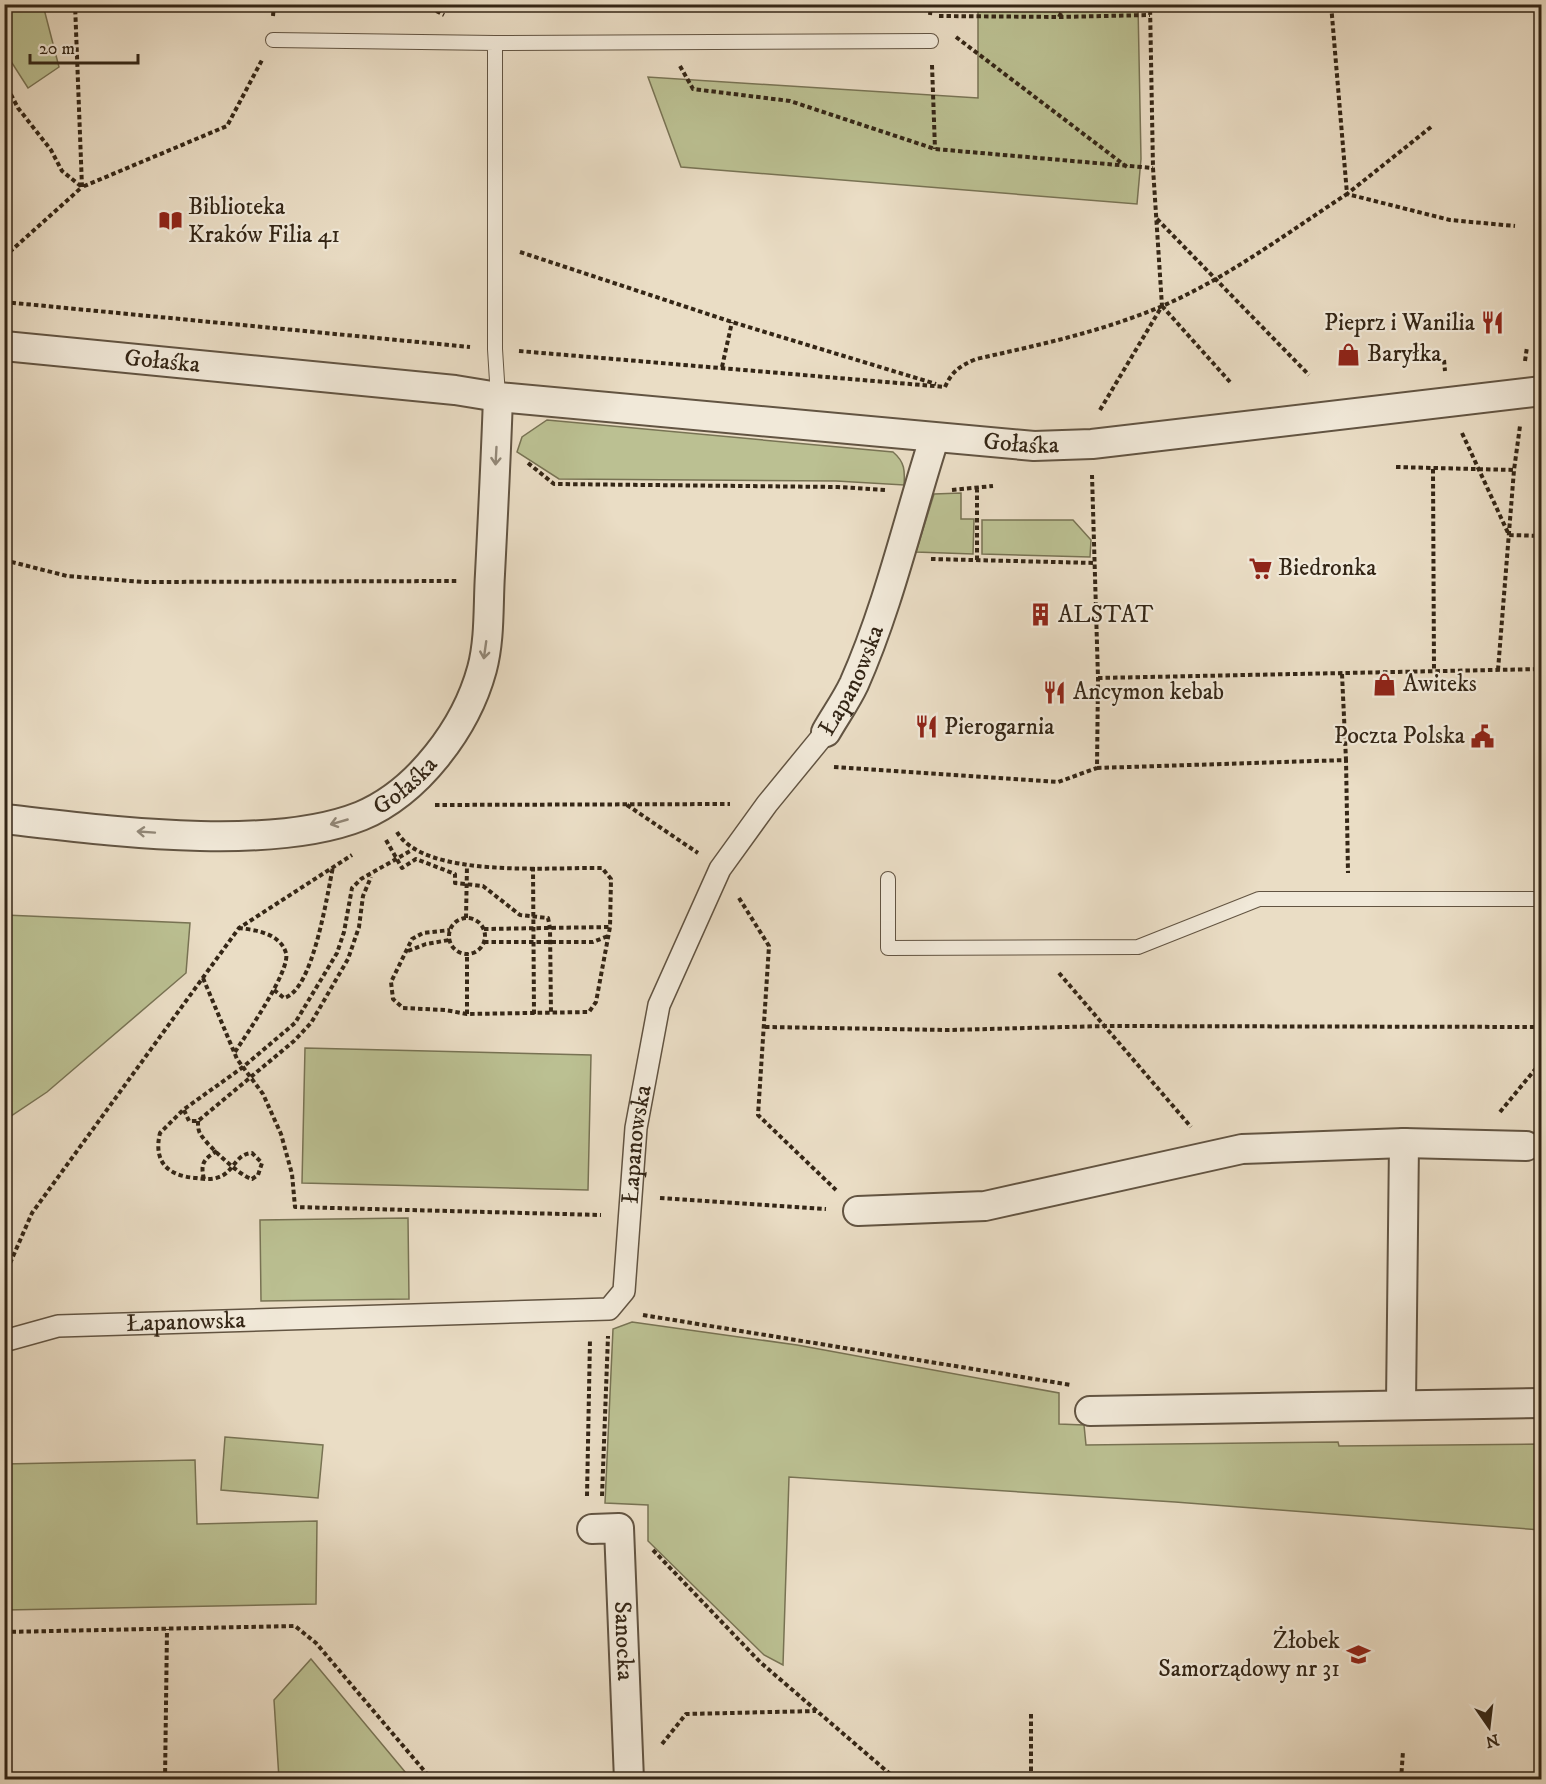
<svg xmlns="http://www.w3.org/2000/svg" width="1546" height="1784" font-family="'IM FELL DW Pica',serif">
  <rect width="100%" height="100%" fill="#eaddc5"/>
  <filter id="stains"><feTurbulence type="fractalNoise" baseFrequency=".00333" numOctaves="4"/><feColorMatrix values="0 0 0 0 .2 0 0 0 0 .09 0 0 0 0 .02 0 0 0 .5 -.17"/></filter>
  <radialGradient id="worn" r=".72"><stop offset=".6" stop-color="#630" stop-opacity="0"/><stop offset="1" stop-color="#630" stop-opacity=".3"/></radialGradient>
  <path fill="#bbc092" stroke="#787354" stroke-width="1.5" d="M4,5H43L59,67L28,88L5,52Z
    M978,5H1138L1141,159L1137,204L681,167L648,77L978,98Z
    M547,420L893,452C905,462 905,471 904,485L836,481L559,479L517,452L522,437Z
    M961,493V519H974L973,554L916,552L934,494Z
    M982,520H1073L1091,540L1090,557L982,554Z
    M5,915L190,923L186,973L47,1092L5,1120Z
    M305,1048L591,1055L588,1190L302,1183Z
    M408,1218L409,1299L261,1301L260,1220Z
    M632,1322L797,1345L1059,1393V1424L1084,1425L1086,1445L1338,1442L1339,1446L1541,1444V1530L1175,1502L789,1477L783,1665L764,1655L648,1541V1505L605,1503L613,1329Z
    M225,1437L323,1445L318,1498L221,1490Z
    M195,1460L197,1524L317,1521L316,1604L5,1610V1464Z
    M311,1659L411,1779H279L274,1700Z"/>
  <g fill="none" stroke-linecap="round" stroke-linejoin="round">
    <defs>
      <path id="service" d="M273,40L495,43V349L498,397
        M495,43L931,41
        M888,879V948L1138,947L1259,899H1542"/>
      <g id="pedestrian">
        <path id="s1" d="M4,1341L58,1326L609,1309L624,1291L636,1128L659,1005L720,869L767,804L826,732"/>
      </g>
      <g id="minor">
        <path id="s2" d="M4,346L455,390L498,397L1034,446L1092,444L1542,391"/>
        <path id="s3" d="M826,732C835,716 846,701 854,684C889,605 908,520 934,439"/>
        <path id="s4" d="M4,819C103,830 269,853 361,816C418,792 466,728 482,669C490,639 488,606 490,574C493,515 496,456 498,397"/>
        <path d="M858,1211L985,1206L1242,1149L1404,1143L1526,1146"/>
        <path d="M1401,1403L1404,1143"/>
        <path d="M1090,1411L1542,1403"/>
        <path id="s5" d="M592,1529L619,1528L629,1780"/>
      </g>
    </defs>
    <use href="#service" stroke="#625442" stroke-width="16"/>
    <use href="#pedestrian" stroke="#625442" stroke-width="24"/>
    <use href="#minor" stroke="#625442" stroke-width="32"/>
    <path stroke="#342616" stroke-width="4" stroke-dasharray="4.5 3" stroke-linecap="butt" d="M423,4L444,15
      M930,15L931,4
      M273,16L274,4
      M939,16L1059,17L1066,4
      M1059,17L1150,15
      M956,37L1127,167
      M932,65L935,149
      M680,66L693,89L790,101L935,149L1153,168
      M4,81L18,108L51,150L62,171L82,187L227,126L262,60
      M1431,127L1347,194L1450,220L1515,226
      M1157,219L1309,375
      M520,252L732,322L936,384
      M4,257L82,187L75,4
      M4,302L470,347
      M1162,306L1230,382
      M519,351L945,387
      M1444,360L1445,371
      M1525,361L1527,347
      M722,367L732,322
      M945,387C952,371 960,366 976,359C1039,345 1100,332 1160,307C1226,279 1287,233 1347,194L1331,4
      M1100,410L1162,306L1153,168L1150,4
      M1462,433L1509,535L1542,536
      M528,463L554,484L838,487L885,490
      M1396,467L1514,470
      M1433,469L1434,671
      M952,490L993,486
      M931,559L1095,563
      M4,560L67,576L143,582L457,581
      M977,560V488
      M1498,670L1514,470L1520,426
      M1342,674L1346,760
      M1098,678L1542,669
      M834,767L1058,782L1097,768L1098,678L1092,475
      M1097,768L1346,760L1348,873
      M435,805L730,804
      M627,805L698,853
      M397,832C424,879 552,867 602,868L611,879L610,927L596,1002L589,1012L467,1014L445,1010L403,1008L393,999L391,982L412,939L423,933L450,930
      M386,840L402,868L416,859L455,874V883L483,886L520,915L548,918L550,928L551,1014
      M533,867L534,1014
      M739,898L769,946L758,1115L836,1190
      M466,918L467,866
      M449 936a18 18 0 1 1 36 0a18 18 0 1 1-36 0Z
      M484,929L610,927
      M484,942H593L608,936
      M408,951L426,944L449,940
      M1059,973L1191,1127
      M203,978L237,1059L263,1094L281,1134L292,1174L295,1207L601,1215
      M274,990L284,998C313,991 327,895 333,867
      M467,1014V953
      M765,1027L949,1030L1105,1026L1542,1027
      M235,1052C246,1035 291,970 286,953C280,933 255,930 239,928
      M184,1110L189,1121H198L294,1041L311,1023L348,959L359,927L363,896L371,877
      M1500,1112L1542,1061
      M198,1121C198,1126 198,1131 201,1135C207,1145 241,1177 252,1179L258,1175L262,1163L252,1153C235,1154 234,1172 219,1177C212,1180 203,1179 196,1178C168,1176 153,1162 160,1133L183,1110L243,1067L295,1023L337,953L344,932L352,888L361,879L412,850
      M204,1179C200,1163 204,1159 217,1151
      M660,1198L826,1209
      M4,1277L32,1213L239,928L352,855
      M643,1315L1071,1385
      M587,1496L590,1339
      M602,1496L608,1336
      M653,1550L760,1662L897,1780
      M4,1632L295,1626L316,1643L432,1780
      M1031,1714V1780
      M662,1744L686,1714L816,1711
      M165,1780L167,1629
      M1401,1780L1403,1751"/>
    <use href="#service" stroke="#f1e9d9" stroke-width="14"/>
    <use href="#pedestrian" stroke="#f1e9d9" stroke-width="21"/>
    <use href="#minor" stroke="#f1e9d9" stroke-width="28"/>
  </g>
  <defs><path id="oneway-shaft" d="M-6 0H5M1.5-3L5.5 0L1.5 3" fill="none" stroke-width="1.6" stroke-linecap="round" stroke-linejoin="round" transform="scale(1.5)"/></defs>
  <g stroke="#928878">
    <use href="#oneway-shaft" transform="translate(496 456) rotate(93)"/>
    <use href="#oneway-shaft" transform="translate(485 650) rotate(98)"/>
    <use href="#oneway-shaft" transform="translate(339 822) rotate(164)"/>
    <use href="#oneway-shaft" transform="translate(146 832) rotate(-176)"/>
  </g>
  <defs>
    <symbol id="library-bare" viewBox="-9 -9 18 18"><path d="M-6-4Q-3-5.5-.7-3.5V5Q-3 3-6 4ZM6-4Q3-5.5 .7-3.5V5Q3 3 6 4Z" fill="#8f2418" stroke="#f1e9d9" stroke-width="2.5" paint-order="stroke"/></symbol>
    <symbol id="restaurant-bare" viewBox="-9 -9 18 18"><path d="M-5-6h1v4h1v-4h1v4h1v-4h1v5L-1.5 .5V6h-2V.5L-5-1ZM5-6V6H3V1.5H1.5Q1.5-4 5-6Z" fill="#8f2418" stroke="#f1e9d9" stroke-width="2.5" paint-order="stroke"/></symbol>
    <symbol id="shop-bare" viewBox="-9 -9 18 18"><path d="M-5-2.5h2.3a2.7 3.5 0 0 1 5.4 0H5L5.5 6h-11ZM-1.5-2.5h3a1.5 2.3 0 0 0-3 0Z" fill="#8f2418" stroke="#f1e9d9" stroke-width="2.5" paint-order="stroke"/></symbol>
    <symbol id="supermarket-bare" viewBox="-9 -9 18 18"><path d="M-6-5.5h2.5l.6 2H6L4.5 2H-2.5L-4.4-4H-6ZM-1.5 3.2a1.3 1.3 0 1 0 .1 0ZM3 3.2a1.3 1.3 0 1 0 .1 0Z" fill="#8f2418" stroke="#f1e9d9" stroke-width="2.5" paint-order="stroke"/></symbol>
    <symbol id="building-bare" viewBox="-9 -9 18 18"><path d="M-4-6H4V6H1V3H-1V6H-4ZM-2.5-4.3h1.7v1.8h-1.7ZM.8-4.3h1.7v1.8H.8ZM-2.5-1h1.7V.8h-1.7ZM.8-1h1.7V.8H.8Z" fill="#8f2418" stroke="#f1e9d9" stroke-width="2.5" paint-order="stroke"/></symbol>
    <symbol id="civic-bare" viewBox="-9 -9 18 18"><path d="M-.6-6.5H3V-4.5H.6V-3L4-1V1h2V6H-6V1h2V-1L-.6-3ZM-1.2 2.5V6h2.4V2.5Z" fill="#8f2418" stroke="#f1e9d9" stroke-width="2.5" paint-order="stroke"/></symbol>
    <symbol id="school-bare" viewBox="-9 -9 18 18"><path d="M0-5L7-2L0 1L-7-2ZM-4 1L0 2.5L4 1V4Q0 6-4 4Z" fill="#8f2418" stroke="#f1e9d9" stroke-width="2.5" paint-order="stroke"/></symbol>
  </defs>
  <g fill-rule="evenodd">
    <use href="#library-bare" x="154" y="204" width="33" height="33"/>
    <use href="#restaurant-bare" x="1476" y="306" width="33" height="33"/>
    <use href="#shop-bare" x="1332" y="338" width="33" height="33"/>
    <use href="#supermarket-bare" x="1244" y="552" width="33" height="33"/>
    <use href="#building-bare" x="1024" y="598" width="33" height="33"/>
    <use href="#shop-bare" x="1368" y="668" width="33" height="33"/>
    <use href="#restaurant-bare" x="1038" y="676" width="33" height="33"/>
    <use href="#restaurant-bare" x="910" y="710" width="33" height="33"/>
    <use href="#civic-bare" x="1466" y="720" width="33" height="33"/>
    <use href="#school-bare" x="1342" y="1638" width="33" height="33"/>
  </g>
  <g text-anchor="middle" dominant-baseline="central" stroke-width="4.5" stroke-linejoin="round" paint-order="stroke">
    <g font-size="24" fill="#342616" stroke="#f1e9d9" text-anchor="start">
      <text x="188" y="207">Biblioteka<tspan x="188" dy="28">Kraków Filia 41</tspan></text>
      <text x="1475" y="323" text-anchor="end">Pieprz i Wanilia</text>
      <text x="1367" y="354">Baryłka</text>
      <text x="1278" y="568">Biedronka</text>
      <text x="1058" y="615">ALSTAT</text>
      <text x="1403" y="684">Awiteks</text>
      <text x="1073" y="692">Ancymon kebab</text>
      <text x="944" y="727">Pierogarnia</text>
      <text x="1465" y="736" text-anchor="end">Poczta Polska</text>
      <text x="1340" y="1641" text-anchor="end">Żłobek<tspan x="1340" dy="28">Samorządowy nr 31</tspan></text>
    </g>
    <g font-size="24" fill="#342616" stroke="#f1e9d9">
      <text stroke="none"><textPath href="#s2" startOffset="159">Gołaśka</textPath></text>
      <text stroke="none"><textPath href="#s2" startOffset="1022">Gołaśka</textPath></text>
      <text stroke="none"><textPath href="#s3" startOffset="58">Łapanowska</textPath></text>
      <text stroke="none"><textPath href="#s4" startOffset="414">Gołaśka</textPath></text>
      <text stroke="none"><textPath href="#s1" startOffset="778">Łapanowska</textPath></text>
      <text stroke="none"><textPath href="#s1" startOffset="184">Łapanowska</textPath></text>
      <text stroke="none"><textPath href="#s5" startOffset="140">Sanocka</textPath></text>
    </g>
  </g>
  <rect width="1546" height="1784" fill="none" stroke="#eaddc5" stroke-width="24"/>
  <rect x="6" y="6" width="1534" height="1772" fill="none" stroke="#342616" stroke-width="3"/>
  <rect x="12" y="12" width="1522" height="1760" fill="none" stroke="#342616" stroke-width="1.5"/>
  <g transform="translate(1489 1727) rotate(166)" stroke="#f1e9d9" stroke-width="4.5" paint-order="stroke">
  <path d="M0-4.5L10 22L0 15L-10 22Z" fill="#342616"/>
  <text y="-9" font-size="16" font-weight="bold" text-anchor="middle" fill="#342616">N</text>
  </g>
  <path d="M30 54v9h108v-9" fill="none" stroke="#342616" stroke-width="3"/>
  <text x="39" y="54" font-size="18" fill="#342616" stroke="#f1e9d9" stroke-width="4.5" paint-order="stroke">20 m</text>
  <rect width="100%" height="100%" filter="url(#stains)"/>
  <rect width="100%" height="100%" fill="url(#worn)"/>
</svg>
